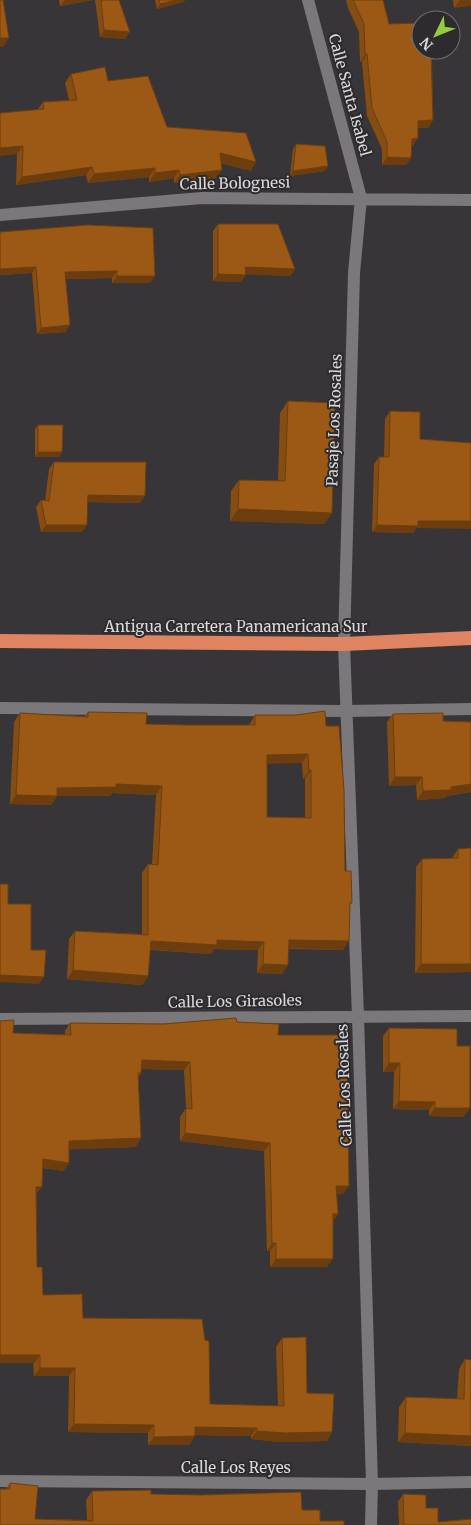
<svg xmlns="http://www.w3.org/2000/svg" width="471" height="1525" font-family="Merriweather,serif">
  <rect width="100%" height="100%" fill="#373538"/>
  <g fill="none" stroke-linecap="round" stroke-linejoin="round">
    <path stroke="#7a787b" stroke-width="12" d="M308,0L361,198L354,273L344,644L358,1016L372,1484L371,1525
      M0,215L202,198L471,200
      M0,708L346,711L471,709
      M0,1019L471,1016
      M0,1481L372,1484L471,1482"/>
    <path stroke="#df8360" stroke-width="14" d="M0,641L344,644L471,638"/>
  </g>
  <path fill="#854d12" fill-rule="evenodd" d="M59,0H93L60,6Z
    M95,0H119L125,39L100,37Z
    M155,0H185L183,2L157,9Z
    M346,0H383L389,24L432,60L433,120L428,128H418L413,146H411L406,165H382V149L367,116L362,62H360L359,32L348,8Z
    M453,0H471L454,8Z
    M71,74L108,81L167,127L251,171L221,163L216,178L174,183V178L149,182V177L88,183L86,175L16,185L17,154L38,109L43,102L69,100L65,83Z
    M296,144L325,171L290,176L293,149Z
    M218,224L295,269L290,276L246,274L241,282L213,281V231Z
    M0,232L150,283H112V278L66,279V332L37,334L32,273L0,275Z
    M288,401L332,513L324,524L230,521L231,491L239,480L278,481L280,413Z
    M390,411L416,528L413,533L372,532L374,464L379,457H384L385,419Z
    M38,425L59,457H35V429Z
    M54,462L140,503L87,502L82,532H41L36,507L41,500L45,501L49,469Z
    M88,712L146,724L185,725H249L255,715L326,726L350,906L343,950L289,949L282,974L257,973L258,950L214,949L211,954L150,950L148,976L142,985L67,979L69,939L75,931L142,934V873L148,864H152L156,795L112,793L110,796H57L51,805L10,804L14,722L20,713L85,716ZM267,763H302L303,779H305V818L267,817Z
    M393,714L443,721L471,722V792L447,796L445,798L417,800L416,785L389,786L387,722Z
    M471,848V972L415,973L416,867L422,859L452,858L458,849Z
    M237,1022L278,1035L343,1194H337L338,1214L333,1221L327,1267H270V1251H267L264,1151L180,1141V1117L186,1108L184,1070L141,1069V1073L138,1078L136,1147L69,1149V1163L63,1171L43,1168L36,1195L37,1267L43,1295L83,1318L210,1404L278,1406L276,1347L282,1338L307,1393L332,1432L327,1441L279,1442L251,1439V1436L195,1435V1436L189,1445H148V1433L68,1432L69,1376H34L13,1033L65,1035V1031L70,1023L164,1024Z
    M389,1028L457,1046L464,1117L429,1116V1110L393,1109L394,1072H383V1036Z
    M465,1359L471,1446L398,1442L399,1407L406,1397L457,1399L459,1369Z
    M10,1483L35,1519L87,1520L86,1500L92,1491L151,1494L302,1510L320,1521L0,1525L6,1489Z
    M403,1494L426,1508L438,1522L471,1525H399L398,1502Z"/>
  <path fill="#6c3e0f" d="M65,0H93L60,6Z
    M176,0H185L183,2L157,9L160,4Z
    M460,0H471V6L454,8Z
    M104,30L130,32L125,39L100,37Z
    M0,38H9L3,47H0Z
    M431,52H437L432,60H426Z
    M365,54H367L362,62H360Z
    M433,120L428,128H413L418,121Z
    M418,138L413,146H406L412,139Z
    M23,146L17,154L0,156V148Z
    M220,153L256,162L251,171L214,162Z
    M387,157L411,158L406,165H382Z
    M328,166L325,171L290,176L293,171Z
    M92,167L86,175L16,185L22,177Z
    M155,168L149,177L88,183L94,174Z
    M179,170L174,178L149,182L155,173Z
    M222,170L216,178L174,183L180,175Z
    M36,267L32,273L0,275V269Z
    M245,267L295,269L290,276L241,274Z
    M117,271L112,278L60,279L65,272Z
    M218,274L246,275L241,282L213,281Z
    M117,276H155L150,283H112Z
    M70,325L66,332L37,334L41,328Z
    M38,452H62L59,457H35Z
    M88,495L145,496L140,503L83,502Z
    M238,509L332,513L324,524L230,521Z
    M418,521H471V529L416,528L413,533L372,532L377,525Z
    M46,525H87L82,532H41Z
    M308,754L302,763L261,764L267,755Z
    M309,770H311L305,779H303Z
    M395,777H422L416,785L389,786Z
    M116,784L162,786L156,795L112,793L110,796H57L51,805L10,804L16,795L57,788Z
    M471,784V792L447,796L445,798L417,800L423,791Z
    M217,940L264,942L258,950L214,949L211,954L144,949L151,941Z
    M289,940L349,941L343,950L282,948Z
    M263,964L288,965L282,974L257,973Z
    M421,964H471V972L415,973Z
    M73,970L148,976L142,985L67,979Z
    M0,975L44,977L39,984L0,982Z
    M142,1060L190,1062L184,1070L136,1069Z
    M389,1063H400L394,1072H383Z
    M399,1101L435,1102L429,1110L393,1109Z
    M435,1108H470L464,1117L429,1116Z
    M185,1133L270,1143L264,1151L180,1141Z
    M141,1138L136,1147L63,1150L69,1141Z
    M43,1159L69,1163L63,1171L37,1167Z
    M336,1186H349L343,1194L330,1195Z
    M36,1187H42L36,1195Z
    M333,1214H338L332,1222Z
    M272,1243H276L270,1251H267Z
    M276,1259H333L327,1267H270Z
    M0,1355H40L34,1363H0Z
    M40,1368H75L69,1376H34Z
    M74,1424L154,1425L148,1433L68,1432Z
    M195,1427L257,1428L251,1436L189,1435Z
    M257,1431L332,1432L327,1441L279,1442L251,1439Z
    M405,1433L471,1436V1446L398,1442Z
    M195,1436L189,1445H148L154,1437Z"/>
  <path fill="#9b5915" stroke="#6c3e0f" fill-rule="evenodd" d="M0,0H3L9,38H0Z
    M101,0H119L130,32L104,30Z
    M159,0H176L160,4Z
    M353,0H383L389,24L421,23V50H437V52H431L433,120L418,121V138L412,139L411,158L387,157V142L372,108L367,54H365L364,24Z
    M105,67L108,81L148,76L167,127L246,133L256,162L220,153L222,170L180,175L179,170L155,173V168L94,174L92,167L22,177L23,146L0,148V113L44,109L43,102L77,100L71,74Z
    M296,144L325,146L328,166L293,171Z
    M218,224H278L295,269L245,267L246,275L218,274Z
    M88,225L153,228L155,276H117V271L65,272L70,325L41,328L36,267L0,269V232Z
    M288,401L335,403L332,513L238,509L239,480L285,481Z
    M390,411L420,412V439L471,443V521H418V526L377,525L379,457H389Z
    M38,425H63L62,452H38Z
    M54,462H146L145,496L88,495L87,525H46L41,500L49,501Z
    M325,711L326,726H339L344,790L345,871H351L352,903H350L349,941L289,940L288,965L263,964L264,942L217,940V945L151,941L148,976L73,970L75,931L148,935V864L158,865L162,786L116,784V787L57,788V796L16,795L20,713L88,717V712L147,713L146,724L185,725H255V715H296ZM308,754L309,770H311V818L267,817V755Z
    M443,713V721L471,722V784L451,787V790L423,791L422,777H395L393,714Z
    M471,848V964H421L422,859L458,858V849Z
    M0,884H8V904H31V950H46L44,977L0,975Z
    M236,1018L237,1022L279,1024L278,1035H347L349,1186H336L338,1214H333V1259H276V1243H272L270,1143L185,1133L186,1108L192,1109L190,1062L142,1060L141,1073H138L141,1138L69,1141V1163L43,1159L42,1187H36L37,1267H42L43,1295L82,1294L83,1318L202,1319L205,1340L209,1341L210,1404L284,1406L282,1338L306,1337L307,1393L334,1394L332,1432L285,1433L257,1431V1428L195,1427V1436L154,1437V1425L74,1424L75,1368H40V1355H0V1021L14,1020L13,1033L71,1035L70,1023L164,1024Z
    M389,1028L457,1029V1046H470V1108H435V1102L399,1101L400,1063H389Z
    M465,1359L471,1360V1436L405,1433L406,1397L464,1399Z
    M10,1483L38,1486L35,1519L93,1521L92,1491L151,1490V1494L200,1495L301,1492L302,1510H320V1521H344V1525H0V1489H10Z
    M403,1494L426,1495V1508H438V1522L471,1519V1525H404Z"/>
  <g text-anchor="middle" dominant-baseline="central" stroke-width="4" stroke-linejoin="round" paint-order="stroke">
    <g font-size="15" fill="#d9d8da" stroke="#2d2b2e">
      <text transform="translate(350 95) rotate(75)">Calle Santa Isabel</text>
      <text transform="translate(235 183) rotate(-1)">Calle Bolognesi</text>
      <text transform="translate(334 420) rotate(-88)">Pasaje Los Rosales</text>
      <text x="236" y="626">Antigua Carretera Panamericana Sur</text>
      <text transform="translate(235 1001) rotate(-1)">Calle Los Girasoles</text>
      <text transform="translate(344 1085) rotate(-92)">Calle Los Rosales</text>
      <text x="236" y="1467">Calle Los Reyes</text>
    </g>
  </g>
  <g transform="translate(436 35) rotate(227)"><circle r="24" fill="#2d2b2e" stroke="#727073"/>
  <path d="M0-4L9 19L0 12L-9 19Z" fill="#91cd3f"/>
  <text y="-8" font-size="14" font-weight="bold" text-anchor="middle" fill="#d9d8da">N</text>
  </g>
</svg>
